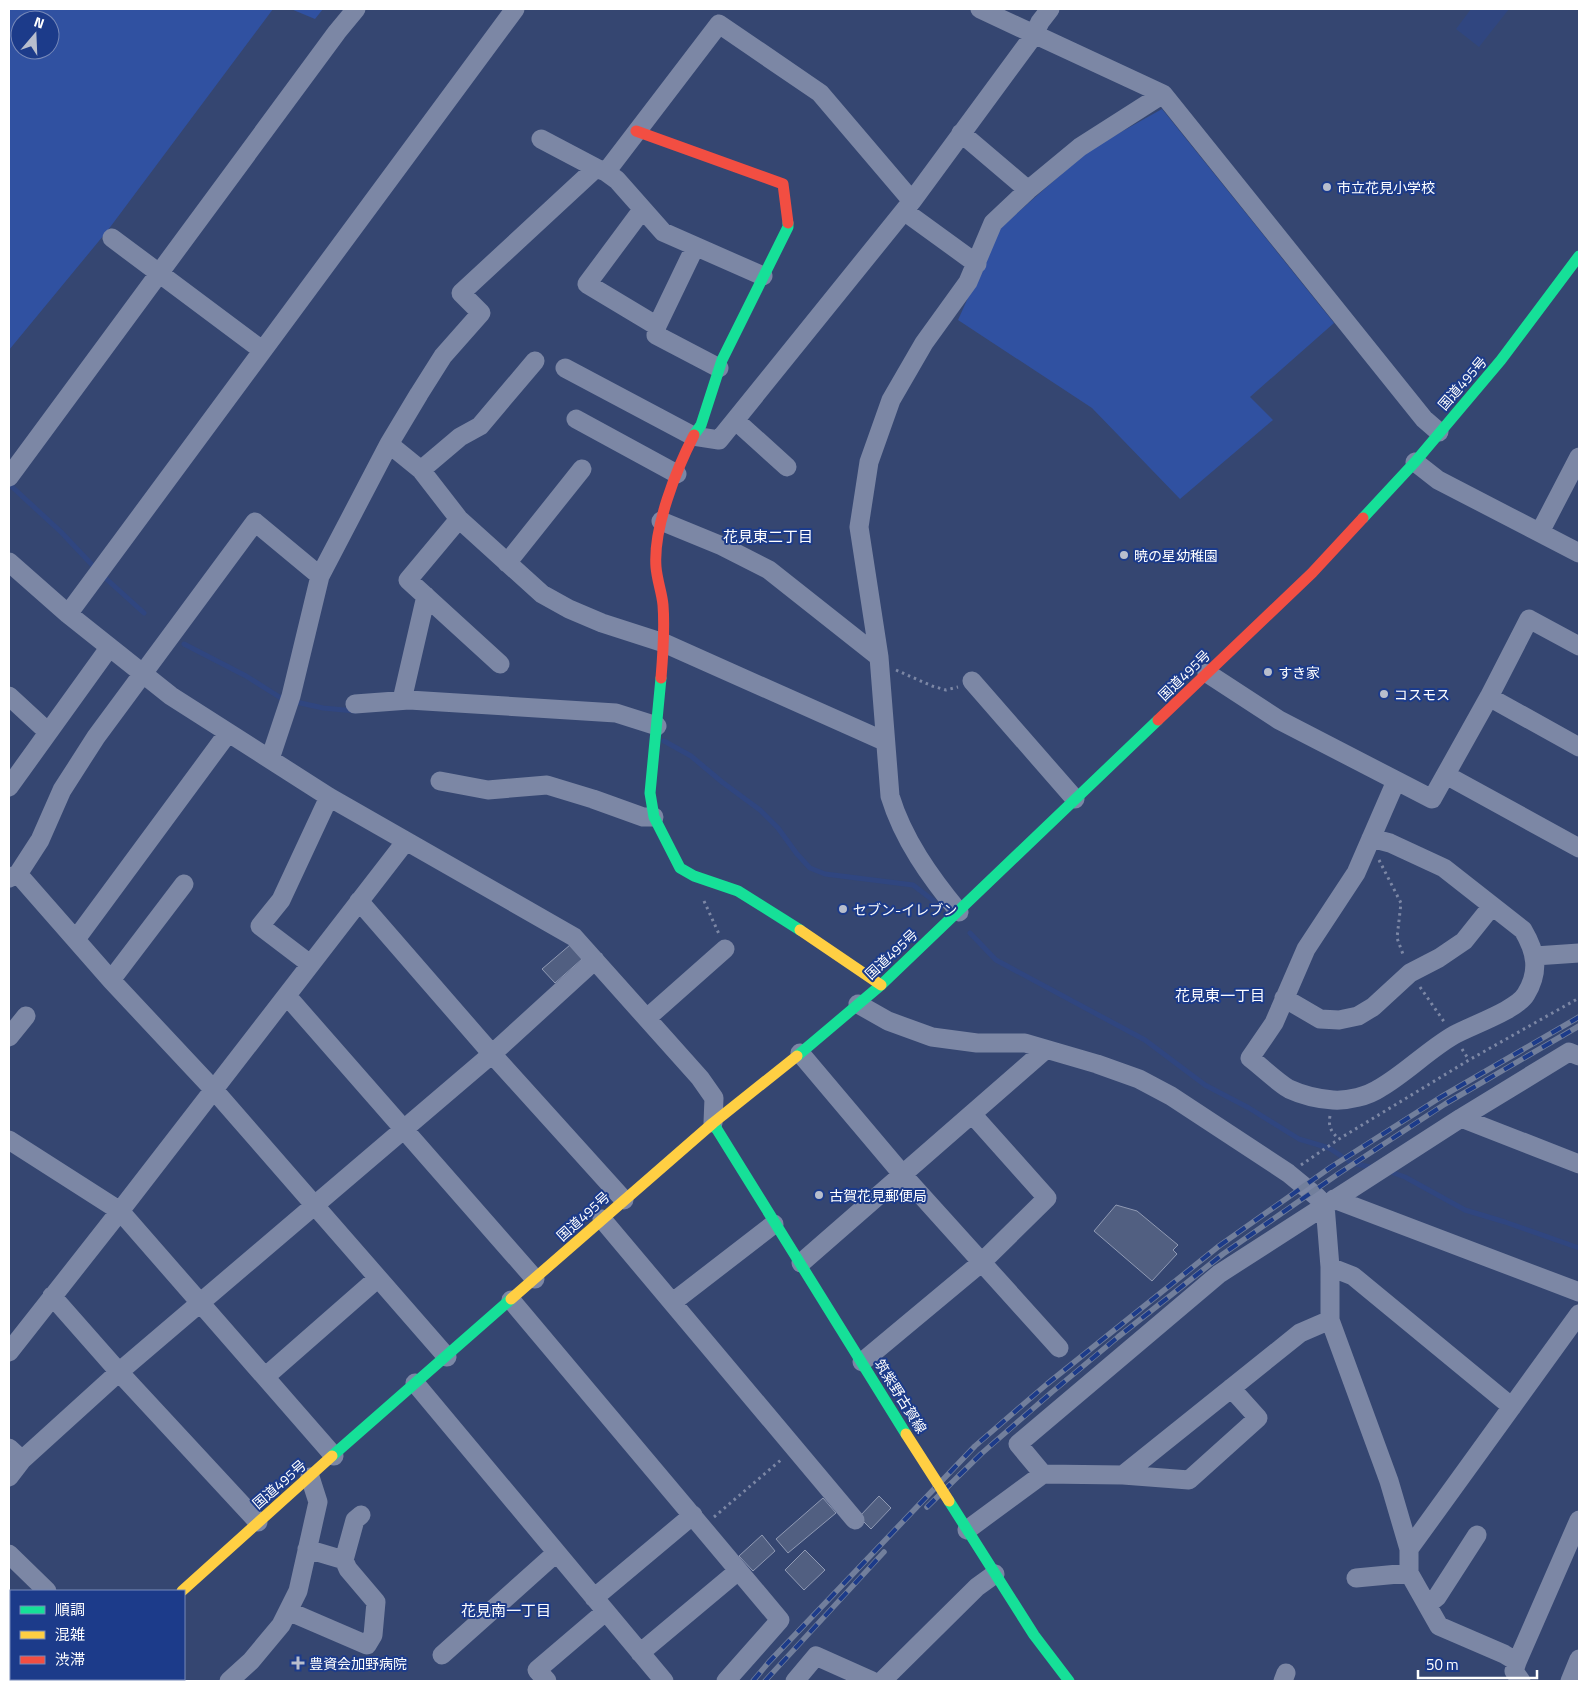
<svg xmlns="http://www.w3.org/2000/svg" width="1588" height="1690" font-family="'Titillium Web','Noto Sans JP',sans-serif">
  <rect width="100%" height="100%" fill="#354671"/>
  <path fill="#3051a1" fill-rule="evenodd" d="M9,9H273L108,230L9,350ZM20,20H50V50H20Z
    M291,9H323L315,19Z
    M1162,109L1334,323L1250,397L1273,420L1180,499L1092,408L958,320L999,229L1089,150Z"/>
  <path fill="#304680" d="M1471,9H1509L1479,47L1456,29Z"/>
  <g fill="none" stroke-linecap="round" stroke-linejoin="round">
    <path stroke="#304680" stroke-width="5" d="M9,484L61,532L96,569
      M102,575L144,613
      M184,644L246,676L281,698
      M296,702L323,708L355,711
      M664,741L691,756L722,782L760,810L778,828L797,854L810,868L825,874L913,885L934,901
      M970,933L996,960L1145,1040L1205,1085L1249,1108L1299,1139L1329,1148L1352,1163L1375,1168
      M1388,1171L1405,1177L1465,1210L1505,1222L1579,1248"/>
  </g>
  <path fill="#515f81" stroke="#909ab4" d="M570,945L582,959L555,983L542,969Z
    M1116,1205L1137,1211L1178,1245L1173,1250L1177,1254L1152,1281L1094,1231Z
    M879,1496L891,1508L871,1529L859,1517Z
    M823,1498L836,1513L788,1553L776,1539Z
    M762,1535L775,1551L753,1571L739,1556Z
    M805,1550L825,1570L804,1590L785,1570Z"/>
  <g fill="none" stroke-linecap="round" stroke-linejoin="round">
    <path stroke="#7c87a5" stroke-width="3" stroke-dasharray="2.5 4" stroke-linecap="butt" d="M896,670L932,686L946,690L958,687
      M1379,860L1401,903L1397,938L1404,957
      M704,901L719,934
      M1420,987L1445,1023
      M1462,1049L1469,1060
      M1330,1116C1328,1126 1331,1132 1339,1139
      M1301,1165L1339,1139L1469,1060L1579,998
      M714,1517L782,1459"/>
    <path stroke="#7c87a5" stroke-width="19" d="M980,9L1163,94L1424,419L1439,432
      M961,133L1028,190
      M541,139L596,168
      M642,210L587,284L657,326L695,247
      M904,211L977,264
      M112,238L262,350
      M763,276L663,232L617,180L606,172L719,24L820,93L912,201
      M657,326L656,335L719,368
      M565,368L693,436L719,440L912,201L1034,35L1040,22L1050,9
      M576,419L677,474
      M735,420L787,467
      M389,444L419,394L443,356L481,313L461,293L596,168L606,172
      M1415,462L1438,480L1579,553
      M421,470L460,437L480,426L535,361
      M9,477L337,32L356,9
      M459,519L408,580L500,664
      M661,521L722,546L769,570L879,657
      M1540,532L1579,457
      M9,562L68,614L171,696L329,797L574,937L700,1078L714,1098L713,1123
      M507,563L582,469
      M68,614L515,9
      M1207,673L1279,720L1432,799L1489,697L1529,619L1579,646
      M972,681L1075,799
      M9,696L48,732
      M1489,697L1579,747
      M402,700L426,596
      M355,704L409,700L616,713L657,726
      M270,759L291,696L320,576L389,444L421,470L459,519L542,594L569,609L602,623L664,643L884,741
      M1446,775L1579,848
      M440,781L488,790L547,785L593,799L643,817H654
      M9,787L109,648
      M1371,838L1390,843L1444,868L1523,930C1536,952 1540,971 1526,994C1517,1010 1472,1025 1454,1035C1428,1050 1406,1073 1380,1088C1368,1096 1348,1101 1333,1100C1319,1099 1302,1095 1289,1089C1276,1081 1263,1068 1250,1058L1274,1023L1306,949L1356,873L1396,781
      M18,874L111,980L214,1090L447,1357
      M9,878L18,874L40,840L62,790L96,737L255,522L320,576
      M359,901L492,1054L624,1200
      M959,912C930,877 903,839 890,796L879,657L859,527L869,462L891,400L924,343L968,282L993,223L1028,190L1080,147L1163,94
      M76,939L228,733
      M1535,956L1579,953
      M310,964L260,926L281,900L329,797
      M111,980L184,884
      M287,996L535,1279
      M1284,998L1320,1019L1339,1020L1358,1016L1373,1007L1410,973L1439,958L1464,941L1492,906
      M858,1004L888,1021L932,1037L977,1043H1025L1097,1064L1139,1079L1171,1096L1288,1173L1316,1196L1325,1205L1330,1267V1320L1389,1481L1409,1549V1573L1439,1626L1504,1654L1517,1662
      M647,1018L725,949
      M9,1037L26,1016
      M800,1053L903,1175L1059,1348
      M1461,1118L1569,1052L1579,1056
      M9,1140L120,1211L334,1456
      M1334,1199L1579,1292
      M602,1219L855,1520
      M801,1263L1045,1050
      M1330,1267L1353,1276L1512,1407
      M52,1296L119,1372L258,1522
      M511,1300L780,1620L726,1681
      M673,1302L774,1224
      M1330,1320L1300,1333L1123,1475L1043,1474L1018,1444L1219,1274L1461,1118L1579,1164
      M9,1352L120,1211L406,841
      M862,1362L982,1262L1047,1198L972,1114
      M265,1377L378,1278
      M415,1383L664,1681
      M9,1448L22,1460L9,1477
      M22,1460L119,1372L492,1054L595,960
      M1123,1475L1189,1480L1258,1418L1231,1388
      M967,1530L1043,1474
      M1409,1549L1579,1314
      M9,1554L47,1591
      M344,1560L355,1520L361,1515
      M1356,1578L1409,1573
      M594,1598L693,1515
      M1427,1605L1437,1597L1477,1535
      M288,1611L367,1645L373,1635L376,1602L348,1569L344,1560L307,1549
      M640,1653L738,1571
      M442,1655L556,1553
      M229,1681L251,1661L281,1625L298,1591L318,1502L310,1477
      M547,1681L537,1670L605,1612
      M795,1681L816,1656L872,1681
      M882,1681L977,1587L995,1574
      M1283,1681L1286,1673
      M1521,1681L1514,1671L1517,1662L1579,1520
      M1570,1681L1579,1659"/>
    <path stroke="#16e098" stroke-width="11" d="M694,435L701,425L722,360L788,227V223
      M1363,518L1415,462L1501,360L1579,256
      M661,678L650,793L654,817L680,868L694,876L738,891L800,930
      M797,1056L881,985L1158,720
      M713,1123L906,1434
      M332,1456L511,1299
      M949,1501L1034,1635L1069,1681"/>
    <path stroke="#ffcf43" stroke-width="11" d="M800,930L881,985
      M511,1299L713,1123L797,1056
      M182,1591L332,1456
      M90,1681L92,1679"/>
    <path stroke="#f24e42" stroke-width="11" d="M636,131L783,184L788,223
      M661,678C663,654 665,630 663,605C662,593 657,580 656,567C653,528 676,470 694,435
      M1158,720L1312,573L1363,518"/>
    <defs>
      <path id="rail" d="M927,1507L981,1454L1052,1392L1118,1337L1223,1254L1338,1174L1445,1104L1579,1026
        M753,1681L769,1662L975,1446L1047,1384L1219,1246L1331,1167L1441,1097L1579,1017
        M765,1681L884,1552"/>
    </defs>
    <use href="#rail" stroke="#727f9c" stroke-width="5.5"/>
    <use href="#rail" stroke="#1c3b8a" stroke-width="4" stroke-dasharray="11" stroke-linecap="butt"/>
    <path stroke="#ffcf43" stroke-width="11" d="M906,1434L949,1501"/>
  </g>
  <g fill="#b8becd" stroke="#1c3b8a" stroke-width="2">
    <circle cx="1327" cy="187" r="5"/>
    <circle cx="1124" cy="555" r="5"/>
    <circle cx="1268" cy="672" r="5"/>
    <circle cx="1384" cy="694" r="5"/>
    <circle cx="843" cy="909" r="5"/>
    <circle cx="819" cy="1195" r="5"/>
    <path d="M295.5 1655.5h5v5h5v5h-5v5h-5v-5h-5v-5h5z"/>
  </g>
  <g text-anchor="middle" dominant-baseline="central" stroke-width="4" stroke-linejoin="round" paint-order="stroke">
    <g font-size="14" fill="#fff" stroke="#1c3b8a" text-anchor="start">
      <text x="1337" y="187">市立花見小学校</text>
      <text x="1134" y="555">暁の星幼稚園</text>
      <text x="1278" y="672">すき家</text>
      <text x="1394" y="694">コスモス</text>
      <text x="853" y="909">セブン-イレブン</text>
      <text x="829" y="1195">古賀花見郵便局</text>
      <text x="309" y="1663">豊資会加野病院</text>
    </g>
    <g font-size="14" fill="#fff" stroke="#1c3b8a">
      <text transform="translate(1462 383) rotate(-49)">国道495号</text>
      <text transform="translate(1184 675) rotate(-44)">国道495号</text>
      <text transform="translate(891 954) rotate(-43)">国道495号</text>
      <text transform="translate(583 1216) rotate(-42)">国道495号</text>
      <text transform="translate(901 1396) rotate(58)">筑紫野古賀線</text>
      <text transform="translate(279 1484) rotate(-41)">国道495号</text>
    </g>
    <g font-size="15" fill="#fff" stroke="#1c3b8a">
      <text x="768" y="536">花見東二丁目</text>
      <text x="1220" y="995">花見東一丁目</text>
      <text x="506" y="1610">花見南一丁目</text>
    </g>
  </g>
  <rect width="1588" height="1690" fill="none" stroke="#ffffff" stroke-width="20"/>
  <rect x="10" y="1590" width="175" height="90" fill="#1c3b8a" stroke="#7789b9"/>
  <rect x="20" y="1606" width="25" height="8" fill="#16e098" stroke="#7789b9"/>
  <text x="55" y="1615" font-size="15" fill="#ffffff">順調</text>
  <rect x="20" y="1631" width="25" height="8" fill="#ffcf43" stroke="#7789b9"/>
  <text x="55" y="1640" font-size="15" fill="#ffffff">混雑</text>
  <rect x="20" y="1656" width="25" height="8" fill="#f24e42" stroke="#7789b9"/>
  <text x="55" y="1665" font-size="15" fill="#ffffff">渋滞</text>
  <g transform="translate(35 35) rotate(19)"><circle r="24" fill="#1c3b8a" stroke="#7789b9"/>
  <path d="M0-4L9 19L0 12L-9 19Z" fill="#b8becd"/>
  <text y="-8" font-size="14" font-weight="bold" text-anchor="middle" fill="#ffffff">N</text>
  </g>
  <path d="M1418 1670v8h119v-8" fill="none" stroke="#ffffff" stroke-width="2.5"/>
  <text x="1426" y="1670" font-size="15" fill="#ffffff" stroke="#1c3b8a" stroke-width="4" paint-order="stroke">50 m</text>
</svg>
